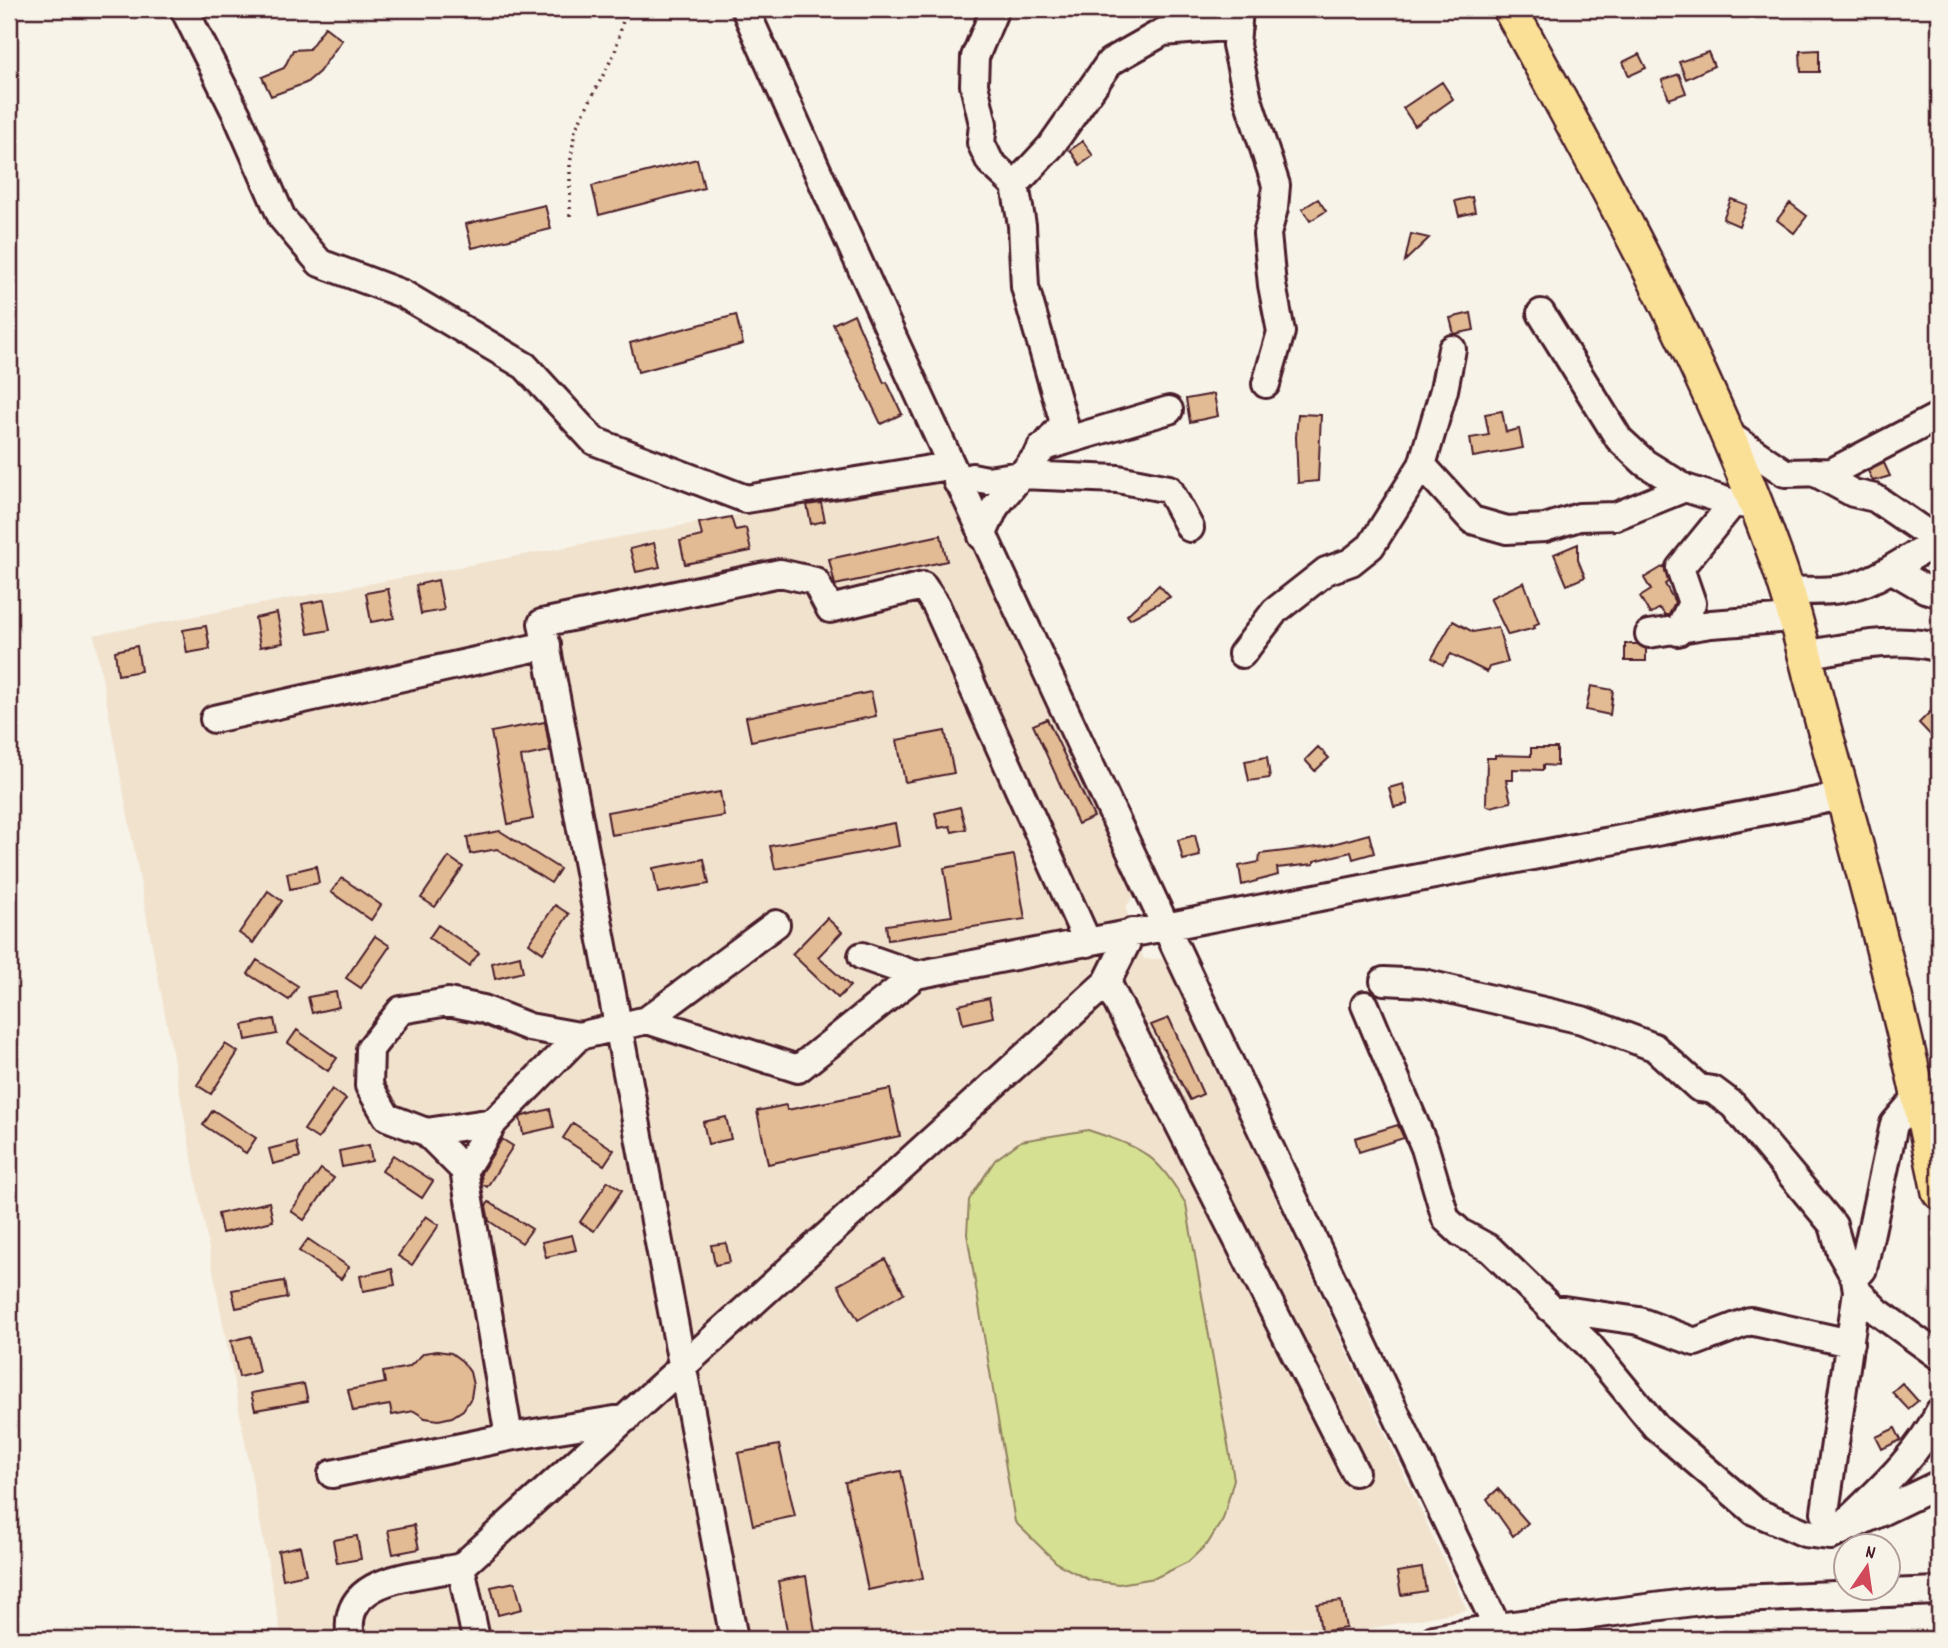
<svg xmlns="http://www.w3.org/2000/svg" width="1948" height="1648" font-family="Dekko,sans-serif">
  <rect width="100%" height="100%" fill="#f7f3e8"/>
  <filter id="ink" filterUnits="userSpaceOnUse"><feTurbulence type="fractalNoise" baseFrequency=".0143" numOctaves="2"/><feDisplacementMap in="SourceGraphic" scale="14" xChannelSelector="R" yChannelSelector="G"/><feConvolveMatrix kernelMatrix="1 2 1 2 8 2 1 2 1" color-interpolation-filters="sRGB"/></filter>
  <g filter="url(#ink)">
    <path fill="#f1e2ce" d="M942,477L1135,894L1126,907L1132,932L1144,959H1164L1467,1610L1315,1639H282L94,635Z"/>
    <path fill="#d5e093" stroke="#90805f" stroke-width="2" d="M1088,1130C1144,1149 1155,1152 1186,1204L1234,1479L1223,1519L1208,1543L1188,1562L1155,1578L1119,1584L1089,1580L1058,1564L1015,1522L967,1234L969,1200L995,1160L1021,1141Z"/>
    <path fill="#e2ba93" stroke="#4a1f2b" stroke-width="2" d="M325,27L342,40L319,72L306,83L271,96L262,77L284,68L293,50L309,49Z
      M1819,50V72H1801L1800,51Z
      M1708,52L1714,66L1686,79L1679,62Z
      M1639,54L1646,68L1629,76L1623,62Z
      M1679,74L1686,93L1669,99L1662,80Z
      M1442,82L1453,99L1415,126L1403,108Z
      M1083,141L1093,156L1080,165L1070,150Z
      M697,159L704,188L599,215L592,186Z
      M1472,197L1475,212L1459,216L1455,201Z
      M1318,199L1326,211L1310,221L1302,209Z
      M1731,199L1747,205L1739,226L1723,219Z
      M1790,203L1807,216L1794,233L1777,220Z
      M545,205L551,229L472,248L466,224Z
      M1411,234L1429,238L1405,261Z
      M1471,313L1474,330L1454,334L1450,318Z
      M854,314L884,383L887,382L902,414L881,424L833,324Z
      M736,315L743,344L638,372L630,343Z
      M1214,394L1218,416L1190,422L1186,399Z
      M1502,411L1506,432L1519,429L1523,448L1473,457L1470,438L1489,435L1485,414Z
      M1298,414L1321,415L1318,481L1298,483L1296,437Z
      M1884,463L1890,476L1873,481L1868,471Z
      M821,503L825,521L811,524L807,505Z
      M731,517L735,530L746,528L751,551L685,564L680,541L702,536L699,523Z
      M941,535L947,561L835,585L829,559Z
      M654,543L660,567L636,572L630,549Z
      M1578,544V560L1585,577L1567,585L1554,554Z
      M1664,566L1668,582L1665,584L1675,602L1669,615H1665L1660,608L1650,614L1640,597L1651,590L1644,578Z
      M438,580L444,610L421,614L416,585Z
      M1524,582L1539,623L1534,625L1535,628L1508,635L1490,598Z
      M1159,585L1170,597L1130,619L1127,615Z
      M388,589L394,618L371,622L366,593Z
      M324,600L330,630L308,634L302,604Z
      M277,613L283,643L260,647L255,618Z
      M1453,621L1473,632L1498,627L1508,662L1489,667L1487,672L1451,654L1443,665L1432,658Z
      M206,626L210,649L187,653L183,630Z
      M1625,644H1637L1646,649V661H1625Z
      M137,646L141,671L118,675L115,651Z
      M1591,686L1613,690L1610,715L1586,710Z
      M871,692L876,716L751,741L746,717Z
      M1939,703V744L1919,723Z
      M1047,719L1094,817L1078,824L1033,725Z
      M545,722L550,751L521,757L533,819L508,824L491,732Z
      M945,731L954,773L905,782L897,740Z
      M1318,747L1329,758L1315,771L1305,760Z
      M1531,748H1557V766L1543,765V770L1513,769V780H1506L1511,802L1490,807L1486,805L1487,758H1495V755L1531,756Z
      M1267,757L1270,778L1249,781L1245,761Z
      M1403,784L1408,804L1394,807L1389,788Z
      M720,792L724,816L611,835L607,812Z
      M960,807L966,829L952,832L950,826L939,828L935,813Z
      M895,823L899,846L775,869L770,846Z
      M500,831L560,869L551,883L497,849L470,854L467,837Z
      M1369,834L1374,853L1353,859L1351,852L1314,861V864L1277,868L1278,875L1242,885L1239,866L1259,862L1260,854L1326,846Z
      M1195,835L1200,856L1183,860L1178,840Z
      M1014,855L1025,919L888,940L886,925L952,916L944,868Z
      M449,857L463,867L435,907L421,898Z
      M704,859L709,884L658,893L653,868Z
      M316,866L319,883L290,889L287,873Z
      M342,878L381,905L371,920L331,892Z
      M268,891L282,901L253,943L239,933Z
      M555,905L569,914L543,953L529,943Z
      M827,918L842,932L818,957L850,986L838,998L792,954Z
      M438,925L479,953L469,966L429,938Z
      M375,936L390,946L361,988L346,978Z
      M520,956L523,972L495,979L492,963Z
      M257,960L298,986L289,1000L248,974Z
      M336,992L339,1007L312,1013L308,997Z
      M989,998L993,1017L963,1024L959,1005Z
      M1169,1018L1203,1094L1190,1100L1151,1025Z
      M274,1019L277,1034L246,1040L243,1025Z
      M297,1030L337,1058L328,1071L288,1043Z
      M225,1044L238,1052L211,1094L197,1085Z
      M332,1089L346,1099L318,1139L304,1130Z
      M890,1089L900,1136L768,1164L757,1111L786,1105L787,1110Z
      M550,1109L554,1127L523,1134L520,1118L523,1116Z
      M213,1110L256,1138L246,1153L203,1125Z
      M726,1117L731,1139L708,1144L703,1122Z
      M573,1123L614,1150L604,1165L563,1138Z
      M1398,1125L1404,1138L1359,1152L1355,1138Z
      M502,1139L513,1146L487,1187L482,1184L481,1173Z
      M296,1142L300,1157L273,1164L269,1149Z
      M369,1145L372,1161L342,1167L339,1151Z
      M393,1155L433,1181L422,1198L382,1171Z
      M321,1169L334,1178L304,1220L291,1211Z
      M608,1181L622,1190L594,1231L580,1222Z
      M269,1202L273,1221L222,1233L218,1214Z
      M489,1202L532,1229L522,1243L489,1221L486,1206Z
      M426,1216L439,1225L412,1265L398,1256Z
      M572,1235L576,1250L546,1257L542,1242Z
      M308,1239L349,1267L341,1279L299,1251Z
      M726,1243L730,1262L715,1265L711,1245Z
      M885,1259L904,1293L858,1320L838,1285Z
      M392,1269L395,1285L363,1291L360,1276Z
      M284,1281L287,1298L236,1308L232,1290Z
      M251,1336L259,1372L239,1377L231,1341Z
      M437,1351L451,1353L462,1361L470,1372L473,1385L471,1398L463,1410L452,1417L439,1420L425,1418L414,1411L392,1415L390,1405L353,1411L348,1390L385,1383L383,1372L409,1367L424,1353Z
      M1902,1383L1918,1401L1908,1409L1892,1392Z
      M304,1384L308,1401L255,1410L251,1393Z
      M1895,1428L1901,1440L1882,1449L1876,1437Z
      M779,1445L795,1516L753,1525L738,1453Z
      M901,1471L923,1578L868,1590L845,1482Z
      M1498,1489L1528,1523L1513,1536L1487,1499Z
      M414,1525L419,1549L393,1554L388,1530Z
      M357,1536L361,1559L337,1563L333,1540Z
      M300,1546L306,1574L283,1579L278,1551Z
      M1422,1568L1426,1591L1401,1595L1397,1572Z
      M806,1576L815,1631L788,1636L778,1581Z
      M515,1582L522,1609L498,1615L491,1587Z
      M1341,1601L1346,1628L1321,1632L1317,1604Z"/>
    <g fill="none" stroke-linecap="round" stroke-linejoin="round">
      <defs>
        <path id="minor" d="M184,9L237,115L282,218L320,263L403,294L525,366L594,441L746,499L949,466
          M745,9C987,553 1242,1090 1497,1627L1507,1639
          M1239,9L1236,45L1248,99L1276,185L1274,208L1267,234L1272,285L1281,332L1266,384
          M1015,185L1051,146L1110,62L1163,32L1238,26
          M1541,313L1619,439L1645,463L1685,488
          M1726,433L1785,473L1832,472L1939,416
          M1041,448L1169,410
          M1422,465L1472,520L1507,530L1545,528L1579,517L1616,516L1685,488L1733,503L1755,506
          M1814,472L1853,493L1875,498L1938,541L1891,569
          M957,482L972,477L987,480L1021,475L1118,479L1169,489L1190,528
          M982,536L995,507L1064,423L1025,287L1022,225L1015,185L990,162L981,143L983,124L974,85L975,57L995,9
          M1785,590C1828,592 1853,593 1891,569L1925,589L1939,593
          M1678,632L1692,603L1680,568L1733,503
          M1649,634L1711,624L1793,618
          M1242,654L1275,611L1326,571L1351,562L1371,546L1422,465L1444,390L1452,349
          M1804,655C1846,648 1898,635 1939,648
          M214,719L547,645
          M862,956L916,975L1843,796
          M1384,981L1423,983L1582,1020L1654,1047L1699,1088L1713,1090L1733,1105L1833,1225L1841,1253L1855,1278L1857,1291L1825,1512L1831,1536
          M1107,982L1355,1472
          M1365,1005L1425,1148L1446,1219L1461,1233L1490,1249L1588,1344L1656,1427L1754,1511L1805,1533L1831,1536L1939,1484
          M647,1020L798,1069L916,975
          M494,1122L426,1132L387,1117L369,1086L370,1049L401,1010L448,1002L483,1009L529,1027L579,1036L647,1020L776,924
          M426,1132L464,1170L509,1437
          M464,1170L494,1122L579,1036
          M1855,1278L1863,1269L1894,1124L1918,1096
          M1857,1291L1878,1312L1939,1356
          M1550,1308L1639,1321L1695,1342L1750,1321L1850,1343
          M332,1474L509,1437L627,1418
          M1845,1523C1879,1490 1918,1455 1939,1412
          M461,1567L476,1639
          M351,1639C339,1575 416,1577 461,1567L1107,982L1132,932
          M734,1639L542,623L780,573L815,581L830,609L923,586L936,605L1088,943
          M1434,1639L1497,1627L1709,1600L1939,1591"/>
        <path id="major" d="M1510,9C1607,185 1705,362 1774,552C1796,611 1809,674 1826,735C1868,885 1908,1039 1939,1192"/>
      </defs>
      <use href="#minor" stroke="#4a1f2b" stroke-width="32"/>
      <use href="#major" stroke="#4a1f2b" stroke-width="38"/>
      <path stroke="#4a1f2b" stroke-width="3.5" stroke-dasharray="2 5" stroke-linecap="butt" d="M1542,18L1555,9
        M570,216V165L575,130L615,52L626,9"/>
      <use href="#minor" stroke="#f7f3e8" stroke-width="26"/>
      <use href="#major" stroke="#fadf96" stroke-width="33"/>
    </g>
  </g>
  <rect width="1948" height="1648" fill="none" stroke="#f7f3e8" stroke-width="35"/>
  <rect x="18" y="18" width="1913" height="1613" fill="none" stroke="#4a1f2b" stroke-width="2.5" filter="url(#ink)"/>
  <g transform="translate(1867 1567) rotate(13)"><circle r="33" fill="#f7f3e8" stroke="#b29e9c" stroke-width="2"/>
  <path d="M0-5L12 26L0 18L-12 26Z" fill="#d1495b"/>
  <text y="-10" font-size="19" font-weight="bold" text-anchor="middle" fill="#4a1f2b">N</text>
  </g>
</svg>
